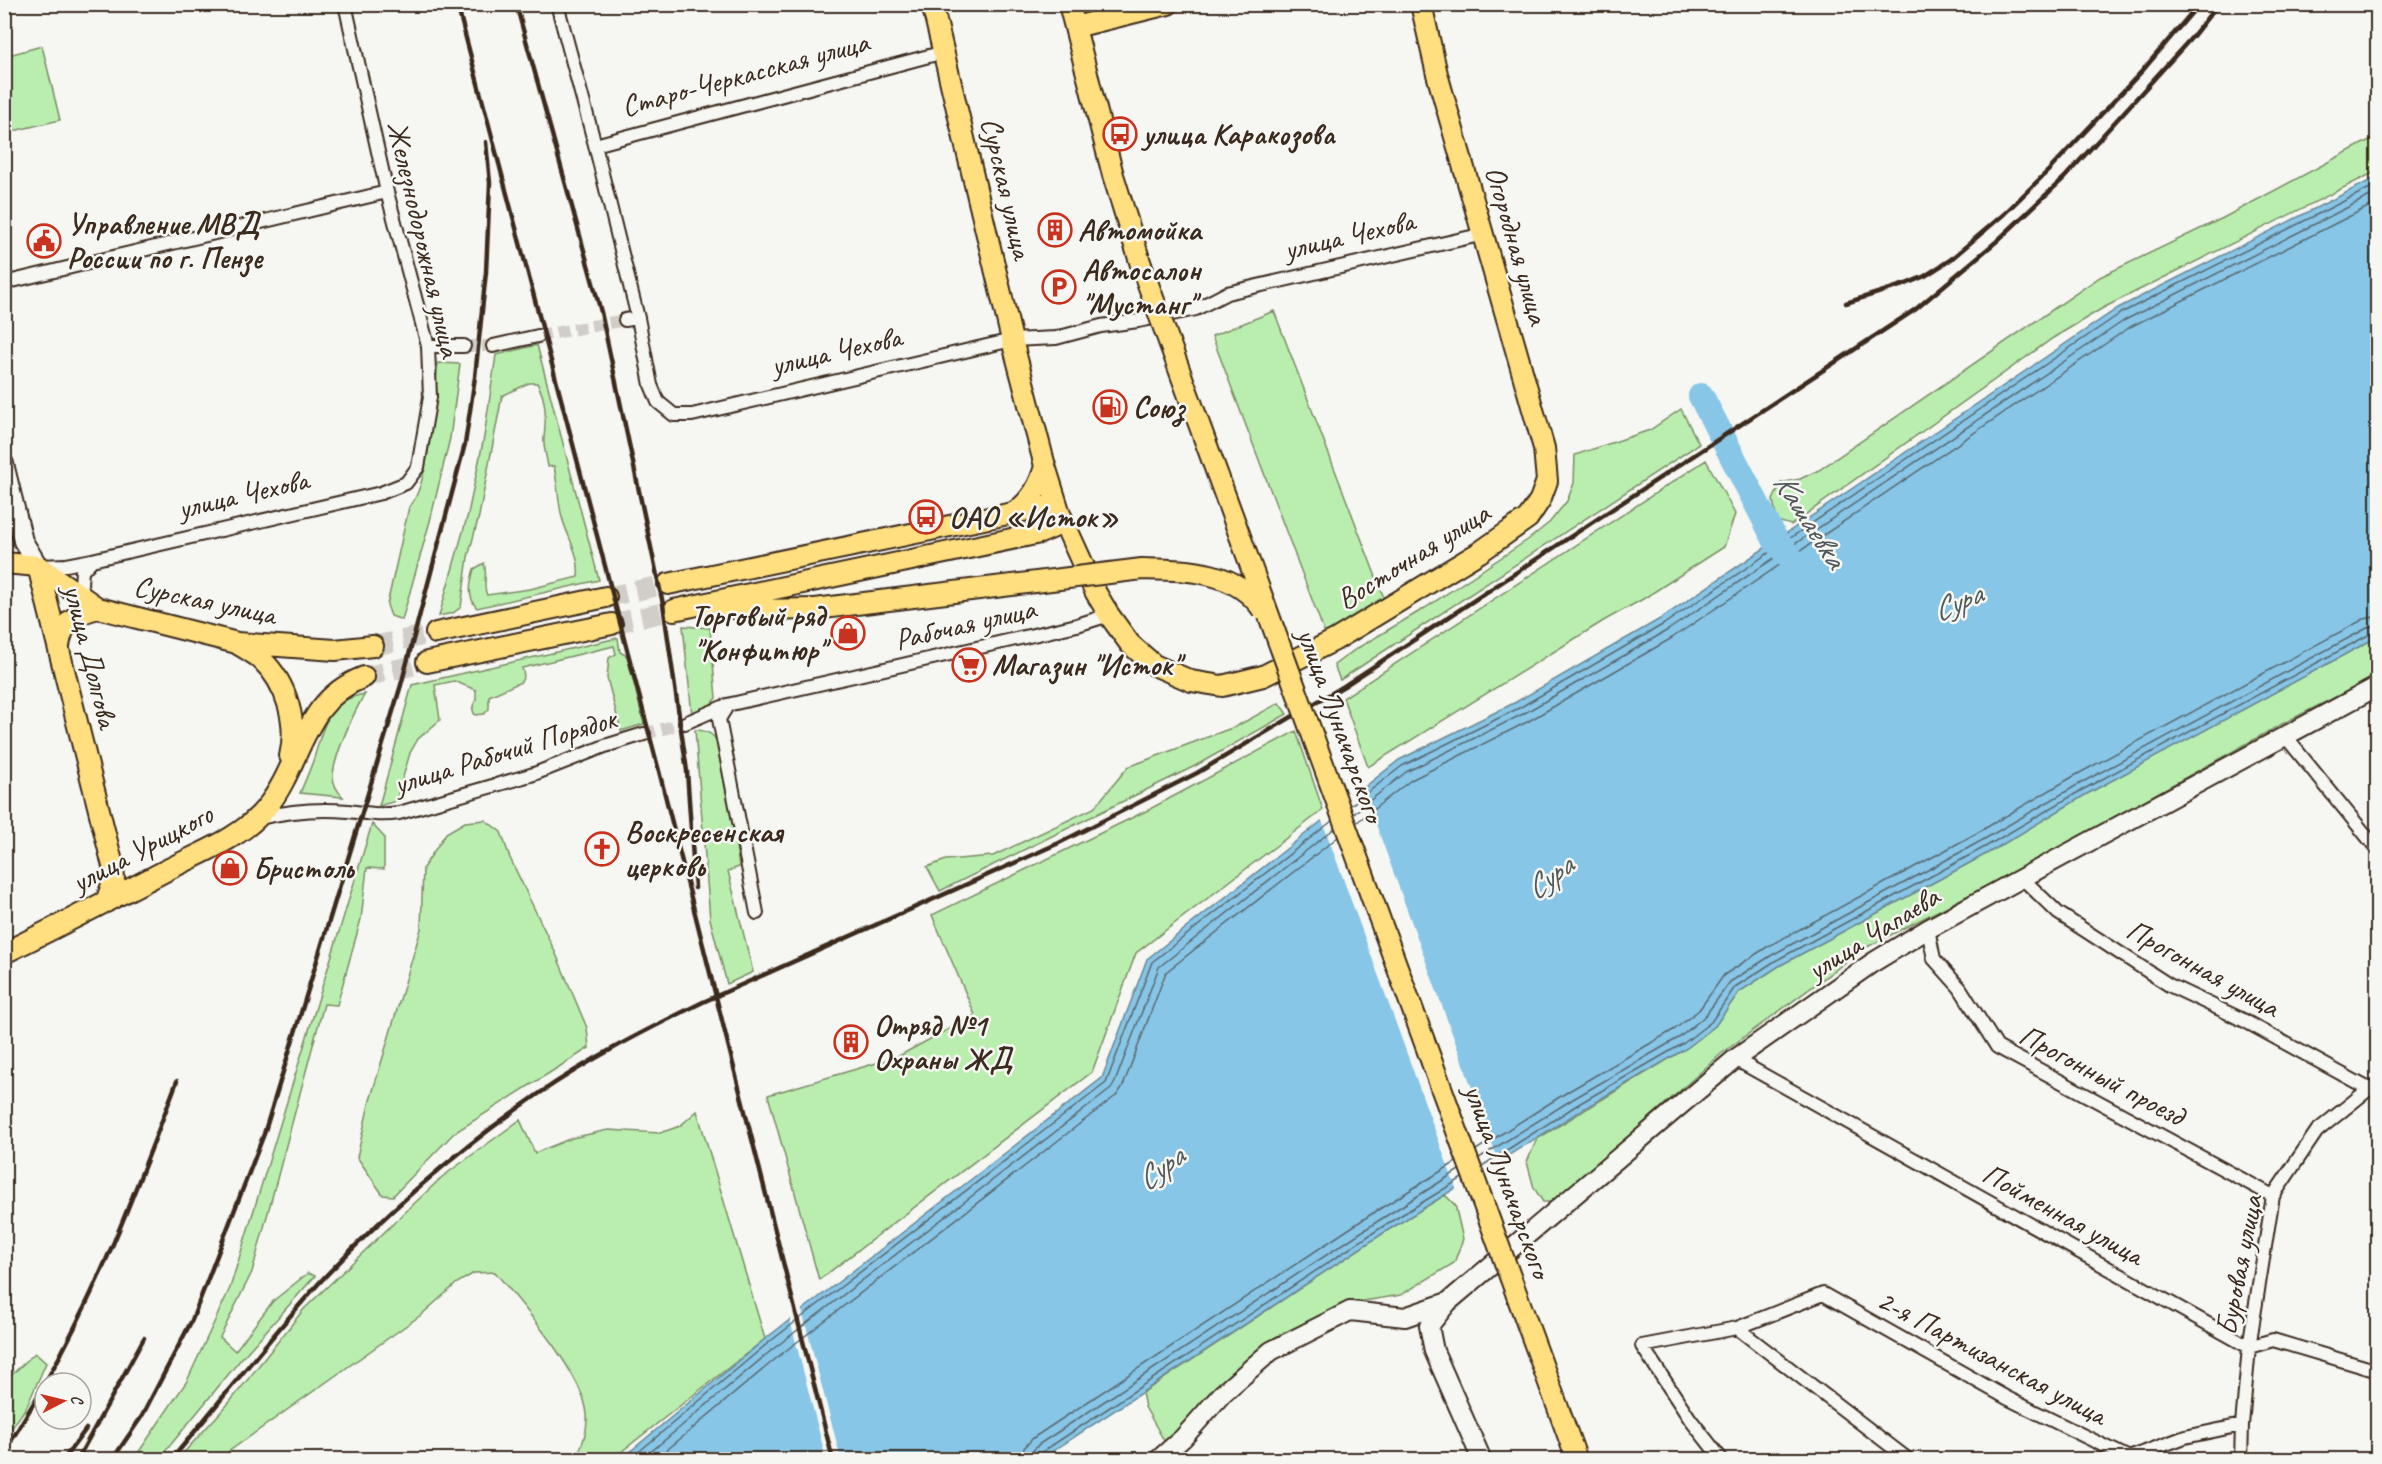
<svg xmlns="http://www.w3.org/2000/svg" width="2382" height="1464" font-family="Caveat,sans-serif">
  <rect width="100%" height="100%" fill="#f6f6f2"/>
  <filter id="ink" filterUnits="userSpaceOnUse"><feTurbulence type="fractalNoise" baseFrequency=".0167" numOctaves="2"/><feDisplacementMap in="SourceGraphic" scale="12" xChannelSelector="R" yChannelSelector="G"/><feConvolveMatrix kernelMatrix="1 2 1 2 8 2 1 2 1" color-interpolation-filters="sRGB"/></filter>
  <g filter="url(#ink)">
    <path fill="#baeeaf" stroke="#7a8c66" stroke-width="1.5" d="M42,46L60,120L5,133V56Z
      M2377,136V171L2103,308L2053,338L1791,525L1777,521L1773,500L1781,483L1800,479L1819,470L2100,277L2223,218Z
      M1274,311L1384,598L1325,634L1212,336Z
      M537,345L599,580L477,608C467,597 470,583 474,569L484,563C488,575 482,585 487,595L530,589L578,577C581,554 565,534 561,513C558,498 557,481 554,466L548,467C547,458 543,447 544,438C546,419 547,400 537,383H529L502,396L479,516L468,557L461,607L453,613L439,616L468,514L484,437L496,355Z
      M438,363L460,364L450,438L430,521L402,620L391,616L387,605L409,507C430,486 434,395 438,363Z
      M1681,409L1699,444L1340,680L1334,665L1356,649L1425,608L1529,539L1550,522L1567,501L1574,483L1575,455L1650,430Z
      M1706,460L1735,514L1724,547L1643,599L1605,620L1368,767L1343,698Z
      M683,626L710,628L716,698L707,709L692,715Z
      M2377,637V676L2282,724L2022,868L1865,948L1721,1054L1555,1202H1543L1534,1188L1527,1162L1537,1139L1687,1048L1715,1026L1739,992L1779,966L1988,853L2085,795Z
      M618,638L620,652L627,656L644,724L621,731L607,678L609,658L616,654L614,646L522,668L524,676L521,682L489,696V709L484,714L475,715C471,709 473,705 476,700V690L454,681L435,685L440,720L418,739L410,753L396,801L379,806L412,685Z
      M365,694C354,711 334,756 333,776C333,785 337,791 343,797L300,793C305,781 310,770 314,758C324,726 327,700 365,694Z
      M1279,703L1287,714L1195,766L940,891L927,867L946,860L993,856L1094,808L1128,767L1237,726Z
      M695,730C709,730 715,736 722,748L739,867L728,871L753,972L727,984L710,919Z
      M1296,731L1323,810L1136,953L1092,1072L819,1280L768,1095L897,1057L975,1015L932,915L1148,810Z
      M485,820L501,832L510,858L556,954L587,1028L589,1048L454,1133L393,1196L383,1195L357,1157L369,1104L421,929L423,868L446,833L465,822Z
      M372,824L384,837V869L367,868L361,919L337,1005L324,1004L252,1272L220,1337L235,1351L273,1301L308,1273L315,1276L241,1359L159,1459H134L187,1381L230,1288Z
      M697,1111L765,1339L612,1459H576C582,1445 588,1431 587,1415C585,1376 520,1302 495,1272L474,1273L457,1283L421,1315L218,1459H178L229,1403L304,1309L442,1177L520,1120L535,1153L572,1138L608,1130L660,1133L680,1126Z
      M1445,1195L1455,1205L1463,1239L1454,1263L1401,1295L1351,1303L1274,1338L1166,1444L1145,1407L1142,1393L1385,1232Z
      M35,1353L46,1363L27,1406L5,1438V1381Z"/>
    <path fill="#87c6e7" stroke="#698897" stroke-width="1.5" d="M2377,177V637L2085,795L1988,853L1779,966L1739,992L1715,1026L1687,1048L1580,1111L1385,1232L1041,1459L620,1460L765,1339L1102,1078L1147,959L1399,760L1516,702L1660,619L2118,308Z"/>
    <path fill="#f6f6f2" d="M1362,786L1500,1165L1457,1191L1321,818Z
      M801,1307L841,1459H826L789,1316Z"/>
    <g fill="none" stroke-linecap="round" stroke-linejoin="round">
      <path stroke="#59686e" stroke-width="1.5" d="M1350,806L1402,766L1519,708L1664,624L2121,313L2378,184
        M1353,814L1406,772L1523,714L1668,630L2125,320L2378,192
        M1356,823L1411,780L1527,722L1672,638L2130,327L2378,202
        M1476,1150L1569,1091L1675,1029L1699,1010L1724,975L1767,947L1977,833L2074,776L2364,619L2378,616
        M1479,1158L1573,1099L1680,1037L1705,1016L1730,982L1772,955L1981,841L2079,784L2369,627L2378,625
        M1482,1166L1577,1105L1684,1043L1711,1022L1735,987L1775,961L1985,847L2082,790L2372,633H2378
        M629,1460L768,1343L1106,1083L1152,962L1332,821
        M641,1460L773,1349L1111,1089L1115,1082L1159,967L1335,828
        M655,1460L779,1356L1117,1095L1123,1086L1166,972L1338,837
        M1022,1460L1024,1448L1033,1438L1373,1213L1456,1162
        M1031,1460L1032,1452L1038,1445L1378,1221L1459,1170
        M1039,1460L1042,1452L1382,1227L1462,1178"/>
      <path stroke="#87c6e7" stroke-width="26" d="M1701,396L1776,541L1798,567"/>
      <path stroke="#d1cdc8" stroke-width="12" stroke-dasharray="12 6" stroke-linecap="butt" d="M538,336L625,320
        M464,346H493
        M644,734L685,723"/>
      <path stroke="#d1cdc8" stroke-width="20" stroke-dasharray="20 10" stroke-linecap="butt" d="M606,597L668,584
        M612,624L674,610
        M373,646L436,633
        M364,677L427,662"/>
      <defs>
        <path id="street" d="M557,4L595,145L638,318L651,385L658,402L674,415H692L1012,340L1056,338L1101,326L1138,321L1196,309L1227,293L1484,234
          M595,145L944,52
          M4,283L387,192
          M625,320L638,318
          M428,346H464
          M493,346L538,336
          M38,566L66,565L92,560L381,493L406,483L418,467L430,397L428,346L387,192L345,4
          M84,598L81,584L82,571L92,560
          M727,706L719,719L757,913
          M685,723L727,705L1077,625L1109,615
          M2285,736L2378,850
          M259,818C289,811 317,808 348,811C366,813 381,816 399,813L534,774L605,746L644,734
          M2022,878L2058,913L2169,985L2243,1020L2369,1089
          M1928,929L1934,959L1960,988L1997,1047L2273,1196
          M1735,1059L2249,1347L2273,1340L2378,1371
          M1737,1328L1909,1460
          M1722,1460L1690,1419L1642,1346L1737,1328L1823,1294L2007,1398L2129,1458L2185,1437L2242,1425
          M2241,1460L2242,1425L2249,1347L2273,1196L2317,1131L2369,1089L2378,1087"/>
        <path id="secondary" d="M4,464L23,541L38,566
          M1158,1460L1183,1438L1222,1394L1271,1351L1350,1311L1405,1317L1448,1302
          M1482,1460L1434,1351L1429,1326L1448,1302L1735,1059L1872,963L1928,929L2022,878L2378,686"/>
        <path id="primary" d="M932,4L1012,340L1045,466L1060,514L1096,593L1109,615L1130,644L1154,665L1191,681L1222,686L1263,676L1335,640L1480,552L1528,518L1540,500L1547,481L1544,448L1437,74L1421,4
          M1069,4L1113,175L1141,265
          M1075,27L1168,4
          M1015,512C1031,501 1040,486 1045,466
          M4,563L38,566
          M38,566L98,608L237,643L335,650L373,646
          M38,566L113,866L114,879L106,902
          M668,584L1042,507L1049,508L1060,514
          M719,606L749,610L815,609
          M674,610L1040,533L1054,527L1060,514
          M436,633L606,597
          M238,644C246,649 255,654 262,660C287,684 298,723 290,756
          M59,646C62,622 75,614 98,608
          M427,662L612,624
          M4,953C59,926 113,898 167,870C200,853 242,838 266,808C303,763 301,701 364,677"/>
      </defs>
      <use href="#street" stroke="#3b2a1e" stroke-width="16"/>
      <use href="#secondary" stroke="#3b2a1e" stroke-width="22"/>
      <use href="#primary" stroke="#3b2a1e" stroke-width="24"/>
      <use href="#street" stroke="#f6f6f2" stroke-width="12"/>
      <use href="#secondary" stroke="#f6f6f2" stroke-width="18"/>
      <use href="#primary" stroke="#ffdf80" stroke-width="20"/>
      <path stroke="#3b2a1e" stroke-width="4.5" d="M457,4L659,771L833,1460
        M516,4L601,312L663,604L687,771L695,888
        M1846,303L1906,284L1925,276L1950,260L2004,214L2050,169L2143,70L2199,4
        M45,1383C100,1287 138,1184 177,1081
        M4,1453L45,1384
        M63,1460L86,1429
        M77,1460L144,1338
        M112,1460L142,1416L192,1320L264,1134L401,685L465,444L475,377L486,272L490,183L486,142
        M171,1460C221,1401 268,1339 320,1282C385,1213 459,1149 537,1095C589,1059 646,1030 703,1002L1059,843L1197,773L1344,686L1916,309L1997,241L2064,178L2193,36L2218,4"/>
      <defs>
        <path id="primary-bridge" d="M1141,265L1577,1460
          M815,609L1142,569C1186,570 1235,569 1263,610"/>
      </defs>
      <use href="#primary-bridge" stroke="#3b2a1e" stroke-width="24" stroke-linecap="butt"/>
      <use href="#primary-bridge" stroke="#ffdf80" stroke-width="20"/>
    </g>
  </g>
  <defs>
    <symbol id="bus-ring" viewBox="-11 -11 22 22"><circle r="9.5" fill="#f6f6f2" stroke="#c8321e" stroke-width="1.5"/><path d="M-5-6H5V4H4V6H2V4H-2V6H-4V4H-5ZM-3.5-4V0h7V-4ZM-3.5 1.2v1.5H-2V1.2ZM2 1.2v1.5H3.5V1.2Z" fill="#c8321e"/></symbol>
    <symbol id="building-ring" viewBox="-11 -11 22 22"><circle r="9.5" fill="#f6f6f2" stroke="#c8321e" stroke-width="1.5"/><path d="M-4-6H4V6H1V3H-1V6H-4ZM-2.5-4.3h1.7v1.8h-1.7ZM.8-4.3h1.7v1.8H.8ZM-2.5-1h1.7V.8h-1.7ZM.8-1h1.7V.8H.8Z" fill="#c8321e"/></symbol>
    <symbol id="civic-ring" viewBox="-11 -11 22 22"><circle r="9.5" fill="#f6f6f2" stroke="#c8321e" stroke-width="1.5"/><path d="M-.6-6.5H3V-4.5H.6V-3L4-1V1h2V6H-6V1h2V-1L-.6-3ZM-1.2 2.5V6h2.4V2.5Z" fill="#c8321e"/></symbol>
    <symbol id="parking-ring" viewBox="-11 -11 22 22"><circle r="9.5" fill="#f6f6f2" stroke="#c8321e" stroke-width="1.5"/><path d="M-3.5-5.5H1a3.5 3.5 0 0 1 0 7H-1V5.5H-3.5ZM-1-3.4V-.6H.8a1.4 1.4 0 0 0 0-2.8Z" fill="#c8321e"/></symbol>
    <symbol id="fuel-ring" viewBox="-11 -11 22 22"><circle r="9.5" fill="#f6f6f2" stroke="#c8321e" stroke-width="1.5"/><path d="M-5.5-6h7V0h2V4h1.3V-2.5L3-4.5l.8-.8L6-3V5H2.5V1h-1V6h-7ZM-4.2-4.7v3.2H.2V-4.7Z" fill="#c8321e"/></symbol>
    <symbol id="shop-ring" viewBox="-11 -11 22 22"><circle r="9.5" fill="#f6f6f2" stroke="#c8321e" stroke-width="1.5"/><path d="M-5-2.5h2.3a2.7 3.5 0 0 1 5.4 0H5L5.5 6h-11ZM-1.5-2.5h3a1.5 2.3 0 0 0-3 0Z" fill="#c8321e"/></symbol>
    <symbol id="supermarket-ring" viewBox="-11 -11 22 22"><circle r="9.5" fill="#f6f6f2" stroke="#c8321e" stroke-width="1.5"/><path d="M-6-5.5h2.5l.6 2H6L4.5 2H-2.5L-4.4-4H-6ZM-1.5 3.2a1.3 1.3 0 1 0 .1 0ZM3 3.2a1.3 1.3 0 1 0 .1 0Z" fill="#c8321e"/></symbol>
    <symbol id="church-ring" viewBox="-11 -11 22 22"><circle r="9.5" fill="#f6f6f2" stroke="#c8321e" stroke-width="1.5"/><path d="M-1.2-6h2.4v3.5h3.3v2.4h-3.3V6h-2.4V-.1h-3.3v-2.4h3.3Z" fill="#c8321e"/></symbol>
  </defs>
  <g fill-rule="evenodd">
    <use href="#bus-ring" x="1101" y="115" width="38" height="38"/>
    <use href="#building-ring" x="1036" y="211" width="38" height="38"/>
    <use href="#civic-ring" x="25" y="222" width="38" height="38"/>
    <use href="#parking-ring" x="1040" y="268" width="38" height="38"/>
    <use href="#fuel-ring" x="1091" y="388" width="38" height="38"/>
    <use href="#bus-ring" x="907" y="498" width="38" height="38"/>
    <use href="#shop-ring" x="829" y="614" width="38" height="38"/>
    <use href="#supermarket-ring" x="950" y="646" width="38" height="38"/>
    <use href="#church-ring" x="583" y="830" width="38" height="38"/>
    <use href="#shop-ring" x="211" y="849" width="38" height="38"/>
    <use href="#building-ring" x="832" y="1023" width="38" height="38"/>
  </g>
  <g text-anchor="middle" dominant-baseline="central" stroke-width="5" stroke-linejoin="round" paint-order="stroke">
    <g font-size="30" fill="#3b2a1e" stroke="#f6f6f2">
      <text transform="translate(745 74) rotate(-15)">Старо-Черкасская улица</text>
      <text transform="translate(1007 188) rotate(77)">Сурская улица</text>
      <text transform="translate(1349 235) rotate(-13)">улица Чехова</text>
      <text transform="translate(424 239) rotate(77)">Железнодорожная улица</text>
      <text transform="translate(1517 245) rotate(74)">Огородная улица</text>
      <text transform="translate(836 351) rotate(-13)">улица Чехова</text>
      <text transform="translate(243 494) rotate(-13)">улица Чехова</text>
      <text transform="translate(1413 556) rotate(-32)">Восточная улица</text>
      <text transform="translate(205 600) rotate(12)">Сурская улица</text>
      <text transform="translate(965 624) rotate(-13)">Рабочая улица</text>
      <text transform="translate(91 656) rotate(76)">улица Долгова</text>
      <text transform="translate(1341 725) rotate(70)">улица Луначарского</text>
      <text transform="translate(505 751) rotate(-17)">улица Рабочий Порядок</text>
      <text transform="translate(142 848) rotate(-28)">улица Урицкого</text>
      <text transform="translate(1873 933) rotate(-32)">улица Чапаева</text>
      <text transform="translate(2203 968) rotate(29)">Прогонная улица</text>
      <text transform="translate(2102 1075) rotate(28)">Прогонный проезд</text>
      <text transform="translate(1508 1181) rotate(70)">улица Луначарского</text>
      <text transform="translate(2063 1214) rotate(29)">Пойменная улица</text>
      <text transform="translate(2239 1265) rotate(-79)">Буровая улица</text>
      <text transform="translate(1992 1357) rotate(28)">2-я Партизанская улица</text>
    </g>
    <g font-size="30" font-weight="bold" fill="#3b2a1e" stroke="#f6f6f2" text-anchor="start">
      <text x="1143" y="134">улица Каракозова</text>
      <text x="67" y="224">Управление МВД<tspan x="67" dy="34">России по г. Пензе</tspan></text>
      <text x="1078" y="230">Автомойка</text>
      <text x="1082" y="270">Автосалон<tspan x="1082" dy="34">"Мустанг"</tspan></text>
      <text x="1133" y="407">Союз</text>
      <text x="949" y="517">ОАО «Исток»</text>
      <text x="825" y="616" text-anchor="end">Торговый ряд<tspan x="825" dy="34">"Конфитюр"</tspan></text>
      <text x="992" y="665">Магазин "Исток"</text>
      <text x="625" y="832">Воскресенская<tspan x="625" dy="34">церковь</tspan></text>
      <text x="253" y="868">Бристоль</text>
      <text x="874" y="1025">Отряд №1<tspan x="874" dy="34">Охраны ЖД</tspan></text>
    </g>
    <g font-size="32" font-style="italic" fill="#52595a" stroke="#f6f6f2">
      <text transform="translate(1810 520) rotate(57)">Кашаевка</text>
      <text transform="translate(1957 602) rotate(-23)">Сура</text>
      <text transform="translate(1549 877) rotate(-37)">Сура</text>
      <text transform="translate(1160 1168) rotate(-37)">Сура</text>
    </g>
  </g>
  <rect width="2382" height="1464" fill="none" stroke="#f6f6f2" stroke-width="24"/>
  <rect x="12" y="12" width="2358" height="1440" fill="none" stroke="#3b2a1e" stroke-width="2" filter="url(#ink)"/>
  <g transform="translate(63 1401) rotate(83)"><circle r="28" fill="#f6f6f2" stroke="#aba49d" stroke-width="1.5"/>
  <path d="M0-4.5L10 22L0 15L-10 22Z" fill="#c8321e"/>
  <text y="-9" font-size="16" font-weight="bold" text-anchor="middle" fill="#3b2a1e">С</text>
  </g>
</svg>
